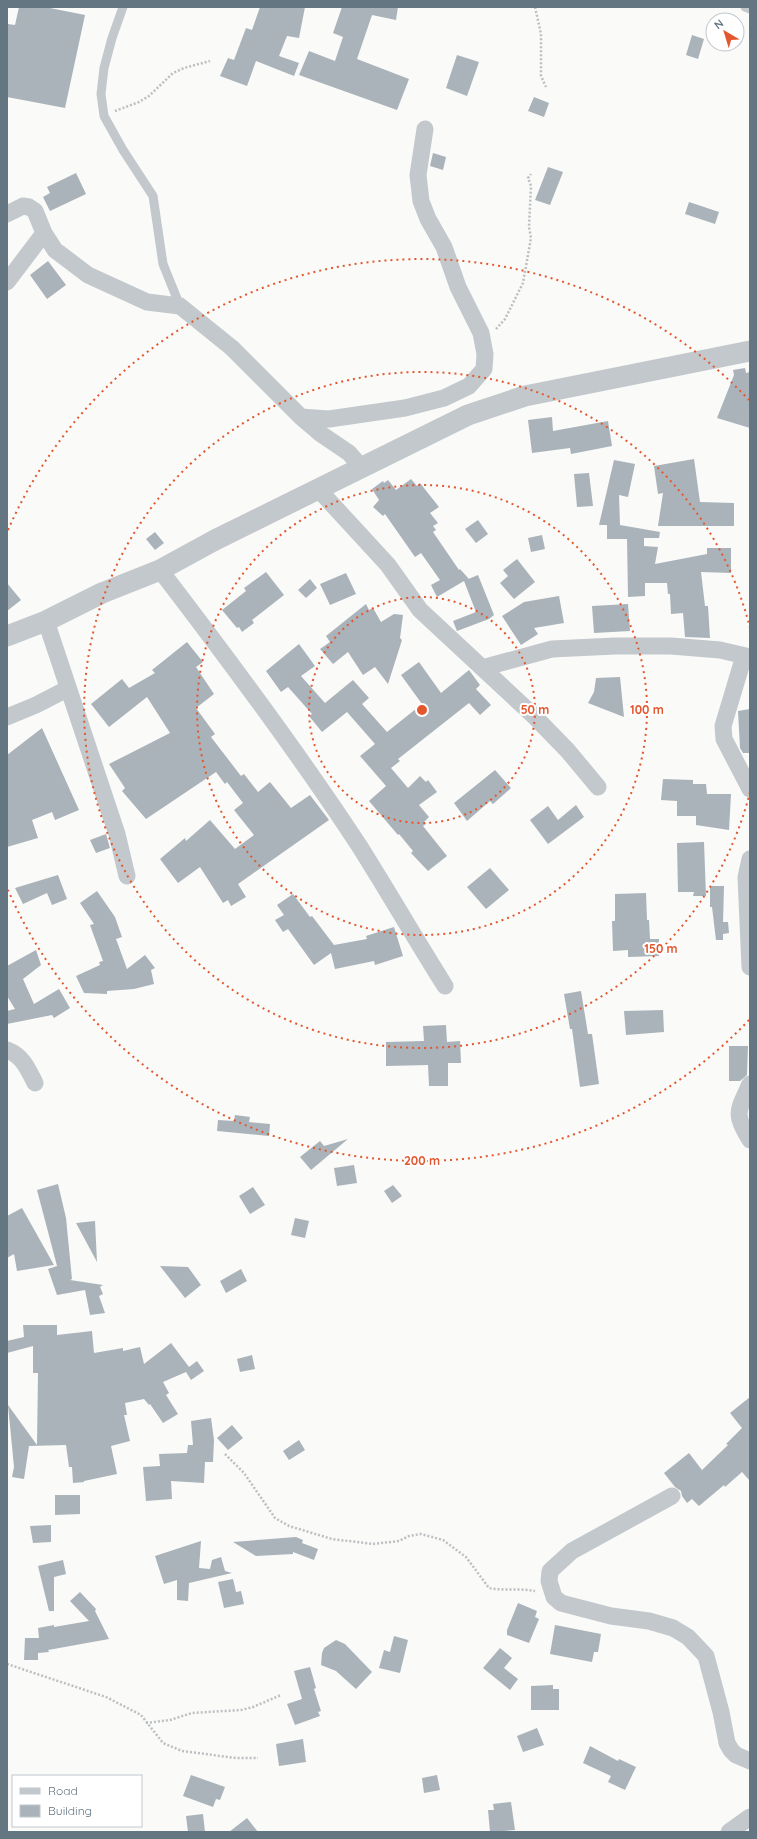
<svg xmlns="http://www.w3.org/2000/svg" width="757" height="1839" font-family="Quicksand,sans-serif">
  <rect width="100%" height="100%" fill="#fafaf8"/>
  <path fill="#aab3b9" d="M19,7H45L85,15L65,108L7,97V31L8,24L15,25Z
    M260,7H305L299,38L287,36L279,56L299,63L294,76L256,61L247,86L220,76L228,58L234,60L246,28L252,30Z
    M342,7H398L396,20L372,15L357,59L409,79L397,110L299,75L309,51L335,61L343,37L333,33Z
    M692,35L704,39L698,59L686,55Z
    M457,55L479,62L467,96L446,88Z
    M534,97L549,103L544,117L528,111Z
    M433,153L446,157L443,170L430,166Z
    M548,167L563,172L550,205L535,200Z
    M76,173L86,194L50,211L43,197L50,193L47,187Z
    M689,202L719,212L715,224L685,214Z
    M48,261L66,285L47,299L30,275Z
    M745,368L746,373L750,372V428L717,418L734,375L733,370Z
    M552,417L553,431L608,421L612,446L571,454L570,448L532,453L528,420Z
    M694,459L700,502L734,503V526H658L663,493L658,494L654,466Z
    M614,460L635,464L628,497L619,495L620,525L660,532L659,538H644V546L658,547L655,564L707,554V548H731V573L701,572L705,606H708L710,638L685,637L683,613L671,614L670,594H668L667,583H645V596L628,597L627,539H607V525H599Z
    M589,473L593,506L577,507L574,474Z
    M411,479L417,486L420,483L439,507L430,513L438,523L433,526L436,530L433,532L459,570L460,569L469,579L466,580L478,575L494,615L489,619L457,631L453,621L476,612L464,581L437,597L431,585L440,580L421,553L415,557L385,514L383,516L373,507L379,500L372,489L383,481L384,483L388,480L396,490Z
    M478,520L488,534L476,543L465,529Z
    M155,532L164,543L155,550L146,539Z
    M542,535L545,549L531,552L528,538Z
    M517,559L535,582L514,599L500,583L508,576L503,570Z
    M266,572L284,595L252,620L254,623L242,632L239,627L237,628L222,610L246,591L244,588Z
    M346,573L356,594L330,605L320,584Z
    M310,579L317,588L306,598L298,590Z
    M7,583L21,600L7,611Z
    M559,596L564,623L534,628L538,634L521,645L502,616L524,602Z
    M366,604L369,610L373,608L381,622L394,614L403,615L400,638L402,640L388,684L375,667L363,675L348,652L333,664L320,649L330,642L326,636Z
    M628,604L630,631L594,633L592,606Z
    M187,642L203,662L196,667L214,694L196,708L215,734L211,737L241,776L244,774L258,792L270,782L291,808L310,795L329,820L238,884L246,897L231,906L228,900L223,903L200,867L178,883L160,859L185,838L186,841L210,820L235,849L254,835L234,810L243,803L227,782L225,784L216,772L146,819L122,791L125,788L109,764L170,733L147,697L109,727L91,704L122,679L129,688L155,673L152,670Z
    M299,644L315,666L301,676L325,703L353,680L369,698L362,704L387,732L422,704L401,675L419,662L441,693L469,670L480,685L476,689L491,705L480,715L469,703L398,759L400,761L391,768L408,788L420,776L426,782L428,780L437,792L419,805L429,817L424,822L426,824L423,826L447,856L428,871L411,853L413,851L399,834L398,835L369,801L386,786L360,756L375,744L347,712L322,732L309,716L312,714L288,687L281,692L266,671Z
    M620,677L624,717L588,703L594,692L596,678Z
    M750,709V753H743L740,748L738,711Z
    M42,728L79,810L55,820L52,812L32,820L38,838L7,847V755Z
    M495,770L511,788L493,804L490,801L467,821L454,803Z
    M663,779L693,780V784H706L707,794H731L729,830L696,825V816H677V801L661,800Z
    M576,805L584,817L548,844L530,820L548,806L558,820Z
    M106,834L110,848L96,853L90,840Z
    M704,842L706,896H693L694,892H678L677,843Z
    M490,868L509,890L486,909L467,887Z
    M58,875L67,899L52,905L47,893L23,904L15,888Z
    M710,886H724L723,922H728L729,933L723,934V940H716L712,907H710Z
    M97,891L115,917L122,937L116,939L127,969L145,955L155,968L151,970L154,984L134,989L107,991V994L84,993L76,976L100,965L99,962L103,961L90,925L94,924L80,903Z
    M646,893L647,920H649L650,939H659V956L628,957V950L613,951L612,921H615V894Z
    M293,894L310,917L312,916L334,945L367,939L366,936L394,927L403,956L375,965L374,961L335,969L331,953L314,965L288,929L283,932L275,920L284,915L277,905Z
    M36,950L41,965L23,979L34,1004L59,989L70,1008L54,1018L52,1015L7,1024V1011L15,1009L7,996V966Z
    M581,991L588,1034H592L599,1084L580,1087L572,1029H570L564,994Z
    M663,1010L664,1032L626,1035L624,1011Z
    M446,1025L447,1042L460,1041L461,1063H448V1086H429L428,1065L386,1066V1042L424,1041L423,1026Z
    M729,1046H748L747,1075L740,1081H729Z
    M235,1115L250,1117L249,1122L270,1124L269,1136L217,1131L218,1120L234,1121Z
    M348,1139L311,1170L300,1157L320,1141L324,1146Z
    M354,1165L357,1183L337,1186L334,1168Z
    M58,1184L66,1218L72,1279L70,1280L103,1285L100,1287L103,1294L99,1296L105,1313L90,1315L85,1290L57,1295L48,1269L57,1266L37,1190Z
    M393,1185L402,1196L392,1203L384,1191Z
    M253,1187L265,1205L250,1214L239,1196Z
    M22,1208L54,1265L17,1271L14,1254L7,1258V1216Z
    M295,1218L309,1221L305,1238L291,1235Z
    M95,1221L97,1262L76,1223Z
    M160,1266L188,1267L201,1285L185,1298Z
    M241,1269L247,1281L226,1293L220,1281Z
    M23,1325H57V1335L92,1331L94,1353L123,1348V1351L140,1347L144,1364L171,1343L189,1367L197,1361L204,1371L191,1380L186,1372L163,1382L169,1393L166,1395L178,1414L163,1423L150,1404L149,1405L144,1399L125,1403L127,1415H124L130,1441L111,1446L117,1474L84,1481V1482L73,1483L72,1467H69L66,1445L29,1446L24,1479L12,1477L14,1467L8,1405L37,1445L38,1373H33V1346L7,1353V1341L24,1337Z
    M252,1355L255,1369L240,1372L237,1359Z
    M750,1397V1481L742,1472L725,1487L724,1485L699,1506L692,1499L687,1503L682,1496L681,1491L675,1487L664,1473L689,1453L702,1470L728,1445L726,1444L742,1428L730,1413Z
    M211,1418L214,1440L213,1462H205L204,1483L171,1481L172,1499L146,1501L143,1467L160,1466L159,1454L187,1453L188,1445H193L191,1421Z
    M232,1425L243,1438L228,1450L217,1438Z
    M299,1440L305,1450L289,1460L283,1451Z
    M55,1495H80V1514L55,1515Z
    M51,1525V1542L33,1543L30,1526Z
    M296,1537L303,1540L302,1543L318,1549L314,1560L293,1552V1554L256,1556L233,1542Z
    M201,1541L199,1568L210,1569L212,1560L221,1557L225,1571L232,1573L189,1583L188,1601L177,1600V1580L164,1584L155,1556Z
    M63,1560L66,1574L54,1577V1611H49L38,1566Z
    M233,1579L236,1592L241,1591L244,1604L224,1608L218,1582Z
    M80,1592L96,1609L95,1611L109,1639L48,1650L49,1652L38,1653V1660H24L25,1638H39L38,1628L54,1625V1627L89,1621L70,1601Z
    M518,1603L537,1611L535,1617L539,1619L529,1643L507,1635V1630Z
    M555,1625L601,1634L598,1652H594L592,1662L550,1654Z
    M394,1636L408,1640L400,1673L379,1668L384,1650L390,1652Z
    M336,1640L345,1644L372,1672L356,1689L336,1671L321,1665L322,1653L324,1648Z
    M500,1648L512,1658L504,1668L518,1679L510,1690L483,1668Z
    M310,1667L316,1688L314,1689L321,1711L318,1712L320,1716L295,1725L287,1704L302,1699L294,1671Z
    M553,1685V1689H559V1710H531V1686Z
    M537,1728L544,1745L523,1752L517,1736Z
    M303,1739L306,1762L279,1766L276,1744Z
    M590,1746L618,1761L619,1759L636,1767L625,1790L608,1782L611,1776L583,1763Z
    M191,1775L225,1787L220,1800L216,1799L213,1807L183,1796Z
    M437,1775L440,1790L424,1793L422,1778Z
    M511,1802L515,1830L490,1832L488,1810H494L493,1804Z
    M203,1814L205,1832H188L186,1816Z
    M247,1818L258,1832H229Z"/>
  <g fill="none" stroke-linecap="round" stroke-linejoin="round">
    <path stroke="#bbbfc2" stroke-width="2.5" stroke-dasharray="2 2" stroke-linecap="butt" d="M535,7L541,34V76L546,87
      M115,111L139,102L149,96L173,73L184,68L210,61
      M496,329L505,319L523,283L531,238L529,227L531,186L528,178L531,174
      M225,1454L244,1473L275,1518L289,1526L332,1539L373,1544L399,1541L409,1536L421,1534L443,1540L466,1557L489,1588C504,1591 520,1588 535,1591
      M7,1664L106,1697L141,1715L163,1743L182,1751L236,1758H258
      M146,1723L170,1720L192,1713L241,1710L253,1707L281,1695"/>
    <path stroke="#c3c8cc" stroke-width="9" d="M123,7L112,38L104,68L101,94L104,116L123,150L153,196L163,264L180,306
      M745,7L750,9"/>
    <path stroke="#c3c8cc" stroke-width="17" d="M7,214L23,206L29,207L35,211L44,233L55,250L88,275L147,302L180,306L232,348L301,417L321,434L349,453L362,468
      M7,282L44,233
      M301,417L329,419L405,408L444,398L469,386L484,369L485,354L481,333L458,287L444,247L428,219L421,201L418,175L425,129
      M319,490L388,565L420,610L534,716L568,751L598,787
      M160,570C229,660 298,752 360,847C389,893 416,940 445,986
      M46,621L117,834L127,876
      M744,656L723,726L724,739L750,789
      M482,668L552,649L615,646H671L720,650L750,657
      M7,717L36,705L67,689
      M750,859L746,877L750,967
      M7,1050C23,1056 28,1069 35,1083
      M750,1084C738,1111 733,1113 750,1140
      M672,1496L572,1551L550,1571L549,1581L554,1597L561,1603L611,1616L649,1621L673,1628L688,1637L706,1656L721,1712L727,1743L731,1750L736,1755L750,1761
      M729,1832L750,1817"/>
    <path stroke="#c3c8cc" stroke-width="21" d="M7,636L46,621L102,593L160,570L215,540L468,415L525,396L750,351"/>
  </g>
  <g fill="none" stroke="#e4572e" stroke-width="2" stroke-dasharray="2 4">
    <circle cx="422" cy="710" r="113"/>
    <circle cx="422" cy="710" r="225"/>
    <path d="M750 792A338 338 0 1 1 750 628"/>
    <path d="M749 1020A451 451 0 0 1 8 890M8 530A451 451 0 0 1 749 400"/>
  </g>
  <circle cx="422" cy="710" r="6" fill="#e4572e" stroke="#fff" stroke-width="2"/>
  <g font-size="12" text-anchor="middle" font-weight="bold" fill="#e4572e" stroke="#fff" stroke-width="4" stroke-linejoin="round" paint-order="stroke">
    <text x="535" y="714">50 m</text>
    <text x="647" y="714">100 m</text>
    <text x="661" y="953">150 m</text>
    <text x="422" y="1165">200 m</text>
  </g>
  <rect width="757" height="1839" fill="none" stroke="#657683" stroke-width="16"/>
  <rect x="12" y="1775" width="130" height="52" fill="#ffffff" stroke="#c1c8cd"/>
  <rect x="20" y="1788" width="20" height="6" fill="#c3c8cc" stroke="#c1c8cd"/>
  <text x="48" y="1795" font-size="12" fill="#657683">Road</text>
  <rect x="20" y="1805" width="20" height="12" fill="#aab3b9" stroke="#c1c8cd"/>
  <text x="48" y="1815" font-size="12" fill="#657683">Building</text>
  <g transform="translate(725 32) rotate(322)"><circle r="19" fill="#ffffff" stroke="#c1c8cd"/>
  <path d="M0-3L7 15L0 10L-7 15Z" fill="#e4572e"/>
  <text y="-6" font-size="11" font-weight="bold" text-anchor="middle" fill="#657683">N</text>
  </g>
</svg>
